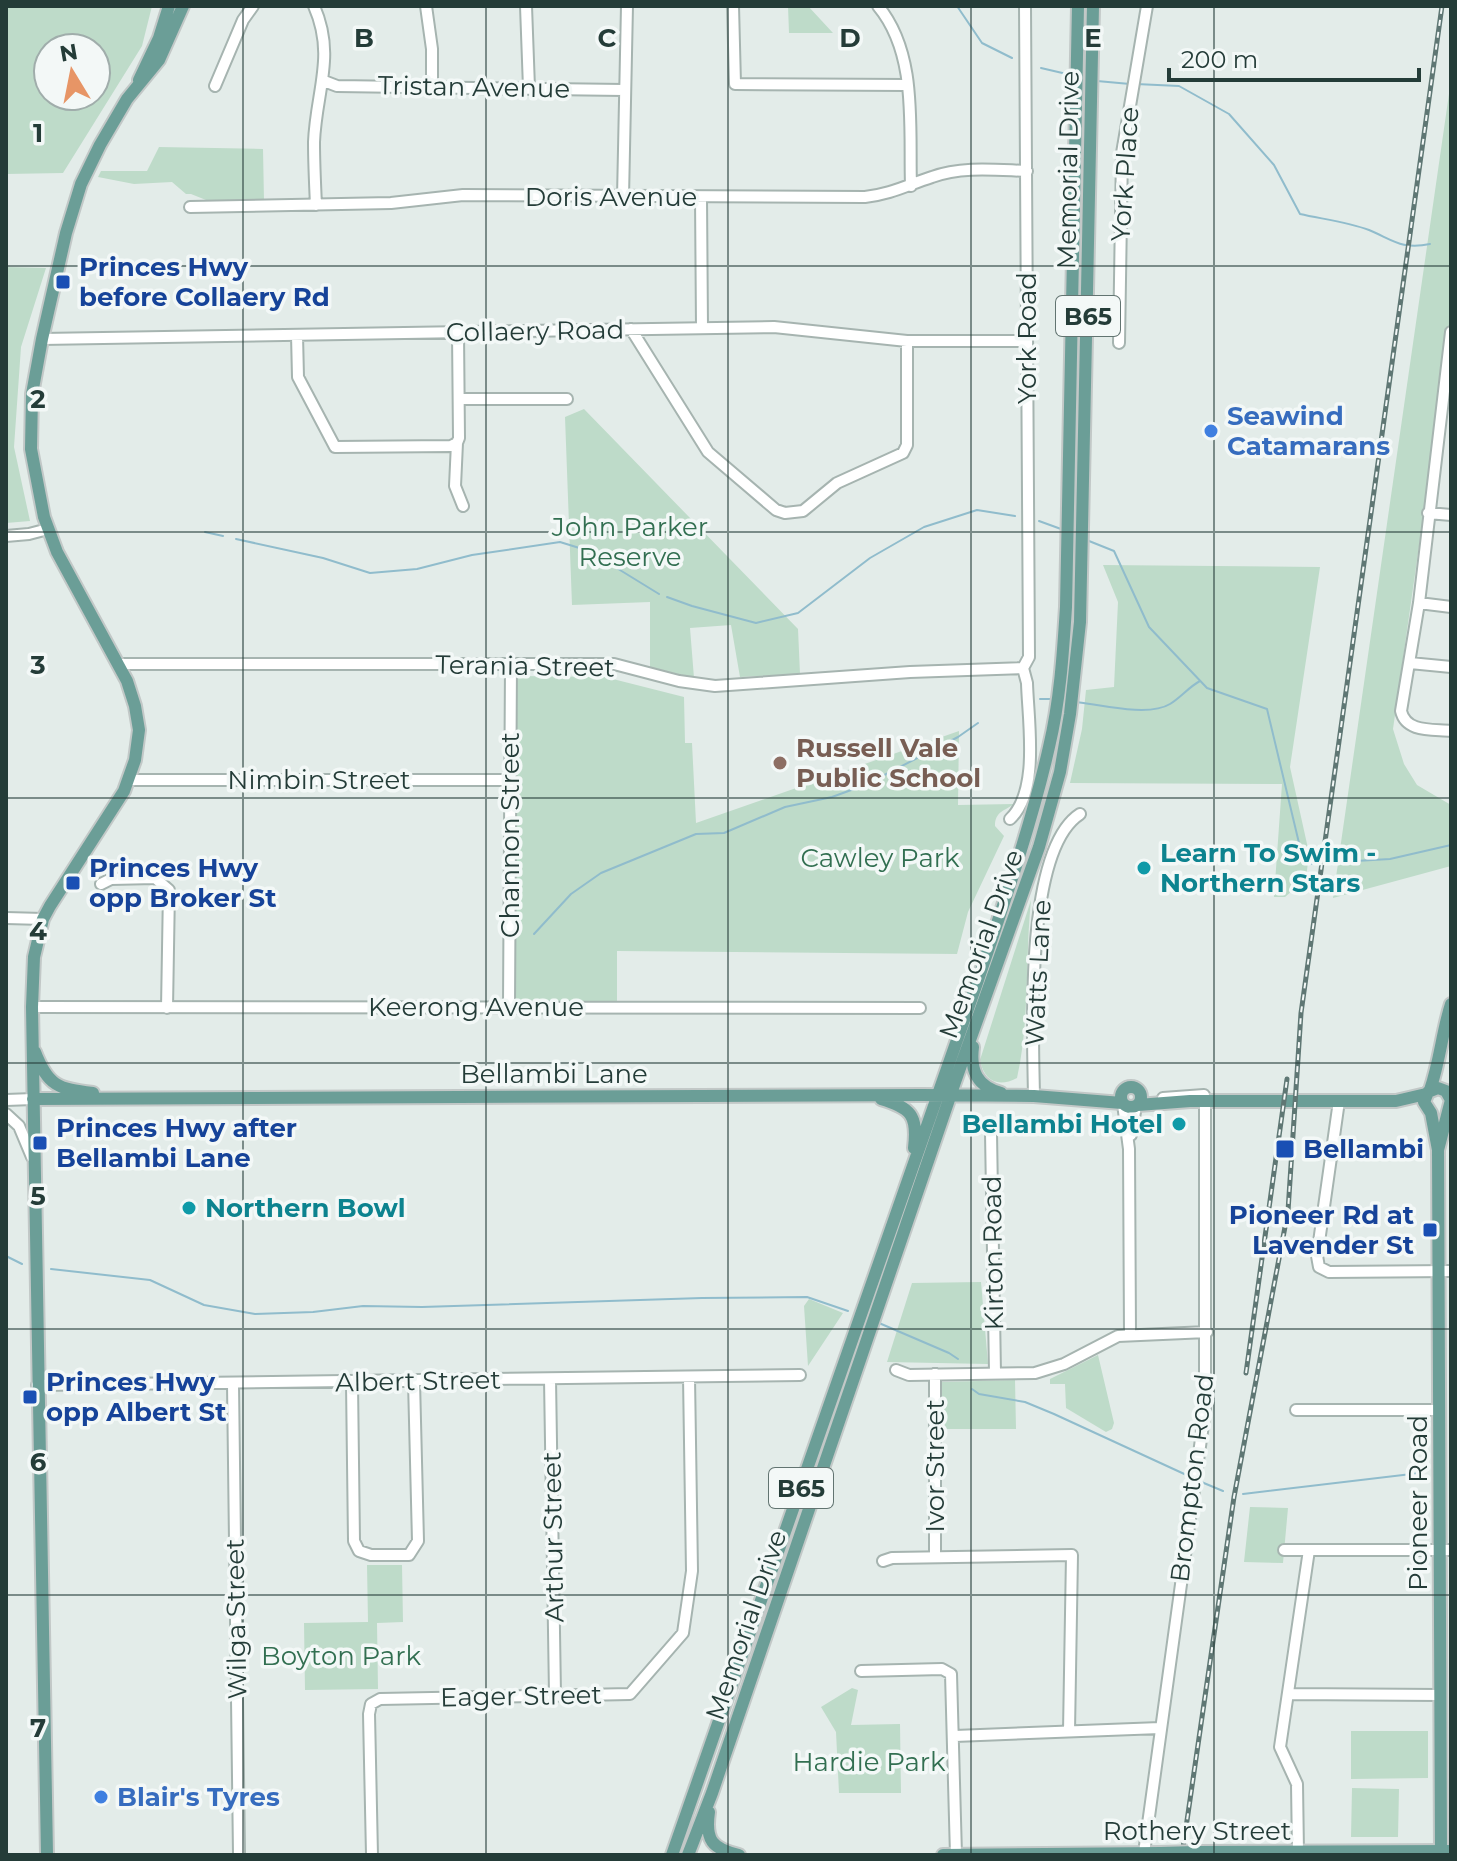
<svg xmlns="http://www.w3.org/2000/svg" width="1457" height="1861" font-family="Montserrat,sans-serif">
  <rect width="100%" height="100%" fill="#e3ece9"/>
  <path fill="#bedbc9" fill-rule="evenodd" d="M6,6H152L142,46L63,173L6,174ZM48,48H96V96H48Z
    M788,6H808L833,33H789Z
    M1451,80V321L1393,729L1404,764L1417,785L1451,805V866L1333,898Z
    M159,147L263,149L264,201L211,202L191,194H186L172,182L134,184L98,177L101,171H147Z
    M6,267L46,268L21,347L14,447L30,521L6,523Z
    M584,409L798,629L800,674L740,677L731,625L690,628L694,678L650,667V602L572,605L565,417Z
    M1103,565L1320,567L1290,767L1309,853L1306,879L1285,897H1274L1282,784L1070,783L1082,729L1086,690L1114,687L1118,602Z
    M516,676L605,677L684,697L685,743H692L696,823L959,731L958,805L1014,804C1005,811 995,811 995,826L1004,836L968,912L957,954L617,951V1003L517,1002L514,992V681Z
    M1031,900C1025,959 1030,1020 1017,1078C998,1088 984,1081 980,1060Z
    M981,1282L988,1364L887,1362L912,1283Z
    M809,1299L843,1313L808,1366L804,1306Z
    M1098,1355L1114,1423L1112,1429L1106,1432L1066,1408L1065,1384H1050V1379Z
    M1015,1380L1016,1429H941L942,1382Z
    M1250,1507L1288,1508L1283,1563L1244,1562Z
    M367,1565H402L403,1622L377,1623L378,1689L305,1690L304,1623L368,1622Z
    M852,1688L858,1690L851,1725L900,1724L901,1793H839L836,1732L821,1707Z
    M1351,1731H1428V1778L1351,1779Z
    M1352,1788L1399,1789L1398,1837H1351Z"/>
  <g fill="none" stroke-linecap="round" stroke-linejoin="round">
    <path stroke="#90bccc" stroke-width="2" d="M957,6L982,43L1012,58
      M1041,68L1071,75
      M1097,81L1130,84
      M1136,84L1179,86L1229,114L1274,165L1300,214C1322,219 1348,222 1369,230C1393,240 1402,250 1430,244
      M1039,521L1061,529
      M205,532L223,536
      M236,539L323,558L370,573L417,569L472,555L560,542L589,551L659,594
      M1089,541L1114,551L1149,627L1207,688L1267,709L1304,864L1390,859L1451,845
      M667,597L692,606L756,623L798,613L870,558L924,527L977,510L1015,516
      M1040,699H1051
      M1077,702C1101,705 1149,717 1170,704C1181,697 1189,687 1200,681
      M534,934L571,894L601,873L696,834L724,833L785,807L832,797L865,785L958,737L978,723
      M6,1256L22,1264
      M51,1269L150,1280L204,1305L255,1314L313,1312L363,1306L422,1307L702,1298L807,1297L848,1311
      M879,1323L949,1353L958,1359
      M972,1389L979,1394L1025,1402L1054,1414L1193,1478
      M1199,1481L1223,1491
      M1243,1494L1420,1473"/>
    <defs>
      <path id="minor" d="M314,6C336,56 316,91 314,142C314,163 315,184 316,205
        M426,6L432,49V87
        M526,6L529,88
        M733,6L735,84L907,85
        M878,6C918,54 909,127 911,186
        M324,81L337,86L624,90
        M215,86L243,20L253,6
        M623,197L627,6
        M701,197L702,328
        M190,207L391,203L463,195L865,197C892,194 907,185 932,177C962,166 996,170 1027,171
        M631,329L708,452L776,510L785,513L803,511L837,483L903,453L907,445V341
        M1451,332L1419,603L1401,711C1406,733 1433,729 1451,731
        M297,335L298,377L335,447L451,446L457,443L459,438L458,333
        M42,339L774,327L907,341H1027
        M1119,343L1122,153L1147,6
        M459,399H567
        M457,443L455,486L463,506
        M1428,513L1451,515
        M6,536L29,534L48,529
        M1419,603L1451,607
        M1410,663L1451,667
        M119,664H614L679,681L715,686L910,672L1023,668
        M1023,668L1029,657L1025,6
        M128,780H510
        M1010,819C1040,791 1028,721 1027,683L1023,668
        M101,884L111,879L155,878L169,890L167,1008
        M6,918L43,919
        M509,1006L511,664
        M32,1007L920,1008
        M1034,1096C1033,1033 1024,850 1080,814
        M1163,1098L1204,1095
        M6,1100L33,1099
        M1339,1101L1317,1256L1319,1267L1329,1272L1451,1271
        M1123,1104L1129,1149L1130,1334
        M6,1114L19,1126L32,1157
        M991,1133L995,1373
        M1131,1135L1136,1106
        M896,1370L909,1375L1035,1373L1064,1364L1118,1336L1207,1332
        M935,1374V1557
        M550,1379L555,1694
        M352,1383L354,1541L359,1551L371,1555H409L418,1541L414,1381
        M233,1384L239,1855
        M37,1385L800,1375
        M1296,1410H1439
        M1284,1550H1451
        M883,1561L892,1558L1072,1555L1069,1731
        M861,1671L942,1669L951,1674L956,1855
        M1288,1694L1440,1695
        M955,1736L1160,1728
        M1298,1852L1297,1784L1280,1747L1309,1550
        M1144,1853L1205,1410V1101
        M372,1855L369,1714L371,1704L380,1699L630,1694L683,1633L692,1571L689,1377"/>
      <path id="major" d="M139,80L159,38L169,6
        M973,1047C970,1071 977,1086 1001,1093
        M35,1052C48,1086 58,1089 93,1093
        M1121 1097a10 10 0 1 1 20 0a10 10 0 1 1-20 0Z
        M1430,1090C1440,1061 1442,1032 1451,1004
        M33,1099L921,1095L1034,1096L1122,1103
        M881,1099C911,1108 918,1115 914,1148
        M1138,1105L1190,1101H1396L1426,1094
        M1438,1150L1451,1100L1446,1091L1438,1088L1428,1092L1424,1102L1431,1113L1438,1150L1441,1855
        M709,1812C705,1840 712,1849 739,1855
        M1196,1852L1451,1851
        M47,1855L32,1007L34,957L43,919L50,906L124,791L135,760L139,730L135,706L127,681L57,552L44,517L31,449L32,394L42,339L66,233L81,184L100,145L127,99L159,60L183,6
        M672,1855L978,980C1004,903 1031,826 1049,747C1060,701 1063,654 1066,607L1078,6
        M688,1855L712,1793L955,1082L1039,847L1060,772L1070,714L1080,622L1093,6
        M943,1855L1161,1853"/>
    </defs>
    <use href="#minor" stroke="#a6b4b0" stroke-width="14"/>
    <use href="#major" stroke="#c2c8c7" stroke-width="16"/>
    <use href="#minor" stroke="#fff" stroke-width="10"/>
    <use href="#major" stroke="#6b9e97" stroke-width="12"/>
    <defs>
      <path id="rail" d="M1246,1373L1287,1079
        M1182,1855L1234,1497L1288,1211L1301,1013L1442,6"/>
    </defs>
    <use href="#rail" stroke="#5f7774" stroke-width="5"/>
    <use href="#rail" stroke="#f3f8f7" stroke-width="2" stroke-dasharray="6" stroke-linecap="butt"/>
    <defs>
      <path id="major-bridge" d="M1161,1853L1196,1852"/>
    </defs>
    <use href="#major-bridge" stroke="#c2c8c7" stroke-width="16" stroke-linecap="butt"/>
    <use href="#major-bridge" stroke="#6b9e97" stroke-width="12"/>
  </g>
  <path fill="none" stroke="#243c38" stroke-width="2" stroke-opacity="0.55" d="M243,6V1855M486,6V1855M728,6V1855M971,6V1855M1214,6V1855M6,266H1451M6,532H1451M6,798H1451M6,1063H1451M6,1329H1451M6,1595H1451"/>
  <g fill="#1a4fb4" stroke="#f3f8f7" stroke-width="3">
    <rect x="55" y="274" width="16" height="16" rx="4"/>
    <rect x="65" y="875" width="16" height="16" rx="4"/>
    <rect x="32" y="1135" width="16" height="16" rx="4"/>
    <rect x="1275" y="1139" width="20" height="20" rx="4"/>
    <rect x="1422" y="1222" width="16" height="16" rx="4"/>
    <rect x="22" y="1389" width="16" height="16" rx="4"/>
  </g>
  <g fill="#3f7fe0" stroke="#f3f8f7" stroke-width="3">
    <circle cx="1211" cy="431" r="8"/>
    <circle cx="101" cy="1797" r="8"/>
  </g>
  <circle fill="#8d6e63" stroke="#f3f8f7" stroke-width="3" cx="780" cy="763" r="8"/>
  <g fill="#0f9aa8" stroke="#f3f8f7" stroke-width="3">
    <circle cx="1144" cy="868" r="8"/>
    <circle cx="1179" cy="1124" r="8"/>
    <circle cx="189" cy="1208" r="8"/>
  </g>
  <g text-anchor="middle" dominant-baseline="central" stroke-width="7" stroke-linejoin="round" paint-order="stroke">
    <g fill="#f3f8f7" stroke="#627471" stroke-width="2">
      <rect x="1056" y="296" width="64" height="40" rx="6"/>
      <rect x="769" y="1468" width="64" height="40" rx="6"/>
    </g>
    <g font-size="24" font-weight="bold" fill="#243c38">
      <text x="1088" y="316">B65</text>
      <text x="801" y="1488">B65</text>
    </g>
    <g font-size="26" fill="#243c38" stroke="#f3f8f7">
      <text transform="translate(474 87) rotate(1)">Tristan Avenue</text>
      <text transform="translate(1068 170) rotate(-89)">Memorial Drive</text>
      <text transform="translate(1125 174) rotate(-86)">York Place</text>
      <text x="611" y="197">Doris Avenue</text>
      <text transform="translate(535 331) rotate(-1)">Collaery Road</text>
      <text transform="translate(1027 338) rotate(-90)">York Road</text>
      <text transform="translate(525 666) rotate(1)">Terania Street</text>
      <text x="319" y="780">Nimbin Street</text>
      <text transform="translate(510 835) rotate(-90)">Channon Street</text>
      <text transform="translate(981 944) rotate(-70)">Memorial Drive</text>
      <text transform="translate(1038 973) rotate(-87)">Watts Lane</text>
      <text x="476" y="1007">Keerong Avenue</text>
      <text x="554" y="1074">Bellambi Lane</text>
      <text transform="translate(993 1253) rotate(-91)">Kirton Road</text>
      <text transform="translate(418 1381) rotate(-1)">Albert Street</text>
      <text transform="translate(935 1466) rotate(-90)">Ivor Street</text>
      <text transform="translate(1192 1478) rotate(-83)">Brompton Road</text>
      <text transform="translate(1418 1503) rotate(-90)">Pioneer Road</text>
      <text transform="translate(553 1537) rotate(-91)">Arthur Street</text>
      <text transform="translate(236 1619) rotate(-91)">Wilga Street</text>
      <text transform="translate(746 1625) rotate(-71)">Memorial Drive</text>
      <text transform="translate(521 1696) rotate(-1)">Eager Street</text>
      <text x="1197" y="1831">Rothery Street</text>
    </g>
    <g font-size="26" font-weight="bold" fill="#164399" stroke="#f3f8f7" text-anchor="start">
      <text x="79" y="267">Princes Hwy<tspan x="79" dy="30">before Collaery Rd</tspan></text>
      <text x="89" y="868">Princes Hwy<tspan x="89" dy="30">opp Broker St</tspan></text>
      <text x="56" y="1128">Princes Hwy after<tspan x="56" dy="30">Bellambi Lane</tspan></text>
      <text x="1303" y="1149">Bellambi</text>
      <text x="1414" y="1215" text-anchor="end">Pioneer Rd at<tspan x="1414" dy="30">Lavender St</tspan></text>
      <text x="46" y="1382">Princes Hwy<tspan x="46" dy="30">opp Albert St</tspan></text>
    </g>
    <g font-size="26" font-weight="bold" fill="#366cbe" stroke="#f3f8f7" text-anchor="start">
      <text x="1227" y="416">Seawind<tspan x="1227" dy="30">Catamarans</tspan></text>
      <text x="117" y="1797">Blair's Tyres</text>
    </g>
    <g font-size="26" fill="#326f51" stroke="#f3f8f7">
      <text x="630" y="527">John Parker<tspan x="630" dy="30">Reserve</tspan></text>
      <text x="880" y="858">Cawley Park</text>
      <text x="341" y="1656">Boyton Park</text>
      <text x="869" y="1762">Hardie Park</text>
    </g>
    <g font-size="26" font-weight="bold" fill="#785e54" stroke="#f3f8f7" text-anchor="start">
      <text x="796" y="748">Russell Vale<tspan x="796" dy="30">Public School</tspan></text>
    </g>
    <g font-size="26" font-weight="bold" fill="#0d838f" stroke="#f3f8f7" text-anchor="start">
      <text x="1160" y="853">Learn To Swim -<tspan x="1160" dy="30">Northern Stars</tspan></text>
      <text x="1163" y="1124" text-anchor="end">Bellambi Hotel</text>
      <text x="205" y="1208">Northern Bowl</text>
    </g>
  </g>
  <g font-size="26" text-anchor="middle" font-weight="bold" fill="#243c38" stroke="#f3f8f7" stroke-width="7" stroke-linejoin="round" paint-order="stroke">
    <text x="364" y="47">B</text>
    <text x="607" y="47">C</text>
    <text x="850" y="47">D</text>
    <text x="1093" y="47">E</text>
    <text x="38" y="142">1</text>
    <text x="38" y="408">2</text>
    <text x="38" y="674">3</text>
    <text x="38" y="940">4</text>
    <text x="38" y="1205">5</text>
    <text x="38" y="1471">6</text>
    <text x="38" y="1737">7</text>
  </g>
  <rect width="1457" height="1861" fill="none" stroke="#243c38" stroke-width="16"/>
  <g transform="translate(72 72) rotate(350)"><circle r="38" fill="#f3f8f7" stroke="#a0adab" stroke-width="2"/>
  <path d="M0-6L14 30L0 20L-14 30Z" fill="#e79566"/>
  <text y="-12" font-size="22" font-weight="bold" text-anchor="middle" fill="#243c38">N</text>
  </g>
  <path d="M1169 68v12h250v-12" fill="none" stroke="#243c38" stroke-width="4"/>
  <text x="1181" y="68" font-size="24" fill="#243c38" stroke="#f3f8f7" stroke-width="6" paint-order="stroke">200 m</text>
</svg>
